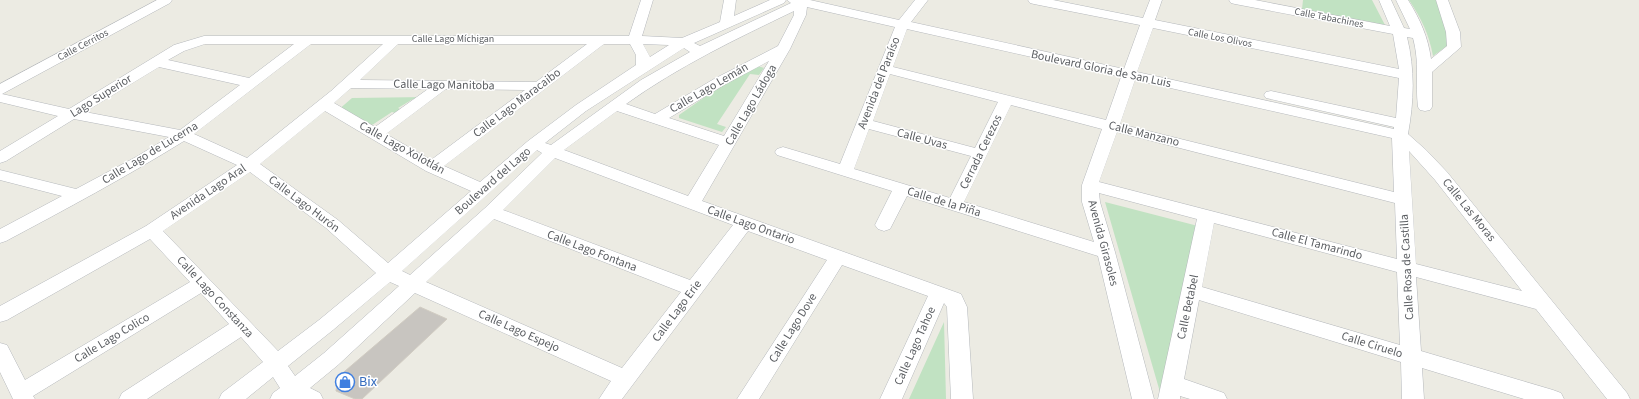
<svg xmlns="http://www.w3.org/2000/svg" width="1639" height="399" font-family="'Source Sans 3',sans-serif">
  <rect width="100%" height="100%" fill="#ecebe3"/>
  <path fill="#c1e2c2" d="M1303,0H1372L1385,25L1302,9Z
    M1409,0H1437L1449,38L1447,46L1433,56C1429,34 1421,18 1409,0Z
    M758,66L764,68L759,75L750,74L717,124L726,127L722,132L679,118V115L712,92Z
    M426,97L422,102L413,99L398,108L407,112L402,115L392,112L369,127L337,111L352,98Z
    M1105,202L1198,226L1162,399Z
    M944,322L946,399H909Z"/>
  <path fill="#c8c5c0" stroke="#d1ccc2" d="M420,307L447,319L362,399H355L336,391L338,377Z"/>
  <g fill="none" stroke-linecap="round" stroke-linejoin="round">
    <defs>
      <path id="minor" d="M157,0H172L170,3L2,94L69,109L174,45L204,36H629L641,0H653L642,36L682,38L720,22L724,0H736L734,16L770,0H786L784,3L694,43L700,46L791,3L787,0H810L899,20L915,0H928L911,22L1124,69L1140,25L1034,4L1030,3L1028,0H1053L1143,18L1150,0H1162L1155,20L1399,69L1393,34L1235,4L1231,3L1229,0H1255L1390,26L1379,0H1391L1404,28L1410,29L1396,0H1408C1420,19 1428,37 1431,59L1447,46L1446,32L1436,0H1448L1460,32L1461,47L1432,72V107L1430,110L1425,111L1420,110L1418,107C1415,82 1420,64 1413,38L1407,37C1415,70 1414,101 1408,134L1426,150L1447,172L1627,393L1630,399H1607L1536,309L1416,277L1421,351L1553,390L1561,393L1564,399H1524L1422,368L1424,399H1402L1401,362L1199,300L1184,379L1224,393L1227,399H1190L1180,396V399H1158L1197,219L1099,193L1100,202L1115,252L1154,399H1132L1098,256L907,196L890,229L884,231L878,229L875,225L892,191L777,155L775,152L777,149L783,147L840,164L895,27L807,7L806,15L790,49L702,201L961,294L967,307L973,399H951L947,307L944,303L902,399H880L928,296L842,265L759,399H737L827,260L748,231L622,399H599L611,381L415,293L338,365L310,388L320,393L323,399H270L273,393L280,388L273,377L246,399H219L222,393L263,362L241,337L147,399H119L122,393L229,324L201,293L33,396L35,399H13L0,372V343L7,345L25,380L190,282L150,239L7,320L0,322V306L146,226L237,165L184,141C126,177 66,209 6,241L0,243V229L62,196L0,180V170L76,189L136,157L169,137L74,119L6,161L0,163V151L58,116L0,102V84ZM794,11V15L778,46L714,79L655,114L626,104C679,66 736,39 794,11ZM1153,28L1399,78L1396,118L1271,91L1266,92L1264,95L1266,98L1394,127V129L1137,72ZM907,29L1121,77L1106,120L893,67ZM205,44H294L249,78L168,60L184,51ZM311,44H383L331,91L247,158L194,134ZM398,44H587L536,82L360,80ZM604,44H630L636,55V65L576,105L528,141L480,182L444,166ZM643,44L669,45L650,57ZM684,48L690,52L641,80L551,145L545,143L586,111ZM769,61L724,136L669,118L724,85ZM159,67L240,85L180,130L85,112ZM890,74L998,102L975,148L873,121ZM1135,80L1392,138L1394,192L1120,124ZM351,88L428,89L375,127L334,103ZM446,89L525,90L431,160L386,134ZM1011,105L1102,129L1082,185V202L1094,242L964,202ZM325,111L426,171L471,191L388,263L338,220L260,164ZM617,111L719,145L688,196L564,150ZM869,129L971,156L950,198L854,169ZM1117,132L1395,203L1397,259L1099,182ZM537,150L542,153L485,208L410,275L402,271ZM1409,151L1435,180L1522,291L1416,264ZM555,158L733,225L690,280L503,210ZM250,172L326,228L376,273L319,320L278,351L163,231ZM494,219L681,292L622,368L426,282ZM1214,223L1397,272L1400,345L1202,287ZM390,282L399,286L324,353L295,376L288,366L333,330Z"/>
    </defs>
    <use href="#minor" stroke="#b5b8bc" stroke-width="1"/>
    <use href="#minor" fill="#fff" fill-rule="evenodd"/>
  </g>
  <defs>
    <symbol id="shop-ring" viewBox="-11 -11 22 22"><circle r="9.5" fill="#fff" stroke="#3f7fe0" stroke-width="1.5"/><path d="M-5-2.5h2.3a2.7 3.5 0 0 1 5.4 0H5L5.5 6h-11ZM-1.5-2.5h3a1.5 2.3 0 0 0-3 0Z" fill="#3f7fe0"/></symbol>
  </defs>
  <g fill-rule="evenodd">
    <use href="#shop-ring" x="334" y="371" width="22" height="22"/>
  </g>
  <g text-anchor="middle" dominant-baseline="central" stroke-width="3" stroke-linejoin="round" paint-order="stroke">
    <g font-size="10" fill="#5b5e62" stroke="#fff">
      <text transform="translate(1329 18) rotate(11)">Calle Tabachines</text>
      <text transform="translate(1220 38) rotate(11)">Calle Los Olivos</text>
      <text x="453" y="39">Calle Lago Míchigan</text>
      <text transform="translate(83 45) rotate(-28)">Calle Cerritos</text>
    </g>
    <g font-size="12" fill="#5b5e62" stroke="#fff">
      <text transform="translate(1101 69) rotate(12)">Boulevard Gloria de San Luis</text>
      <text transform="translate(879 83) rotate(-69)">Avenida del Paraíso</text>
      <text transform="translate(444 85) rotate(1)">Calle Lago Manitoba</text>
      <text transform="translate(709 88) rotate(-30)">Calle Lago Lemán</text>
      <text transform="translate(101 96) rotate(-32)">Lago Superior</text>
      <text transform="translate(517 103) rotate(-37)">Calle Lago Maracaibo</text>
      <text transform="translate(751 105) rotate(-60)">Calle Lago Ládoga</text>
      <text transform="translate(1144 134) rotate(14)">Calle Manzano</text>
      <text transform="translate(922 139) rotate(15)">Calle Uvas</text>
      <text transform="translate(402 148) rotate(29)">Calle Lago Xolotlán</text>
      <text transform="translate(981 152) rotate(-64)">Cerrada Cerezos</text>
      <text transform="translate(150 153) rotate(-31)">Calle Lago de Lucerna</text>
      <text transform="translate(493 181) rotate(-41)">Boulevard del Lago</text>
      <text transform="translate(208 192) rotate(-34)">Avenida Lago Aral</text>
      <text transform="translate(944 202) rotate(17)">Calle de la Piña</text>
      <text transform="translate(304 204) rotate(37)">Calle Lago Hurón</text>
      <text transform="translate(1469 210) rotate(51)">Calle Las Moras</text>
      <text transform="translate(751 225) rotate(20)">Calle Lago Ontario</text>
      <text transform="translate(1103 243) rotate(75)">Avenida Girasoles</text>
      <text transform="translate(1317 244) rotate(15)">Calle El Tamarindo</text>
      <text transform="translate(592 251) rotate(21)">Calle Lago Fontana</text>
      <text transform="translate(1407 267) rotate(-93)">Calle Rosa de Castilla</text>
      <text transform="translate(215 297) rotate(47)">Calle Lago Constanza</text>
      <text transform="translate(1188 307) rotate(-78)">Calle Betabel</text>
      <text transform="translate(677 311) rotate(-53)">Calle Lago Erie</text>
      <text transform="translate(793 328) rotate(-58)">Calle Lago Dove</text>
      <text transform="translate(519 331) rotate(24)">Calle Lago Espejo</text>
      <text transform="translate(112 338) rotate(-31)">Calle Lago Colico</text>
      <text transform="translate(1372 345) rotate(17)">Calle Ciruelo</text>
      <text transform="translate(915 346) rotate(-66)">Calle Lago Tahoe</text>
    </g>
    <g font-size="14" fill="#366cbe" stroke="#fff" text-anchor="start">
      <text x="359" y="382">Bix</text>
    </g>
  </g>
</svg>
